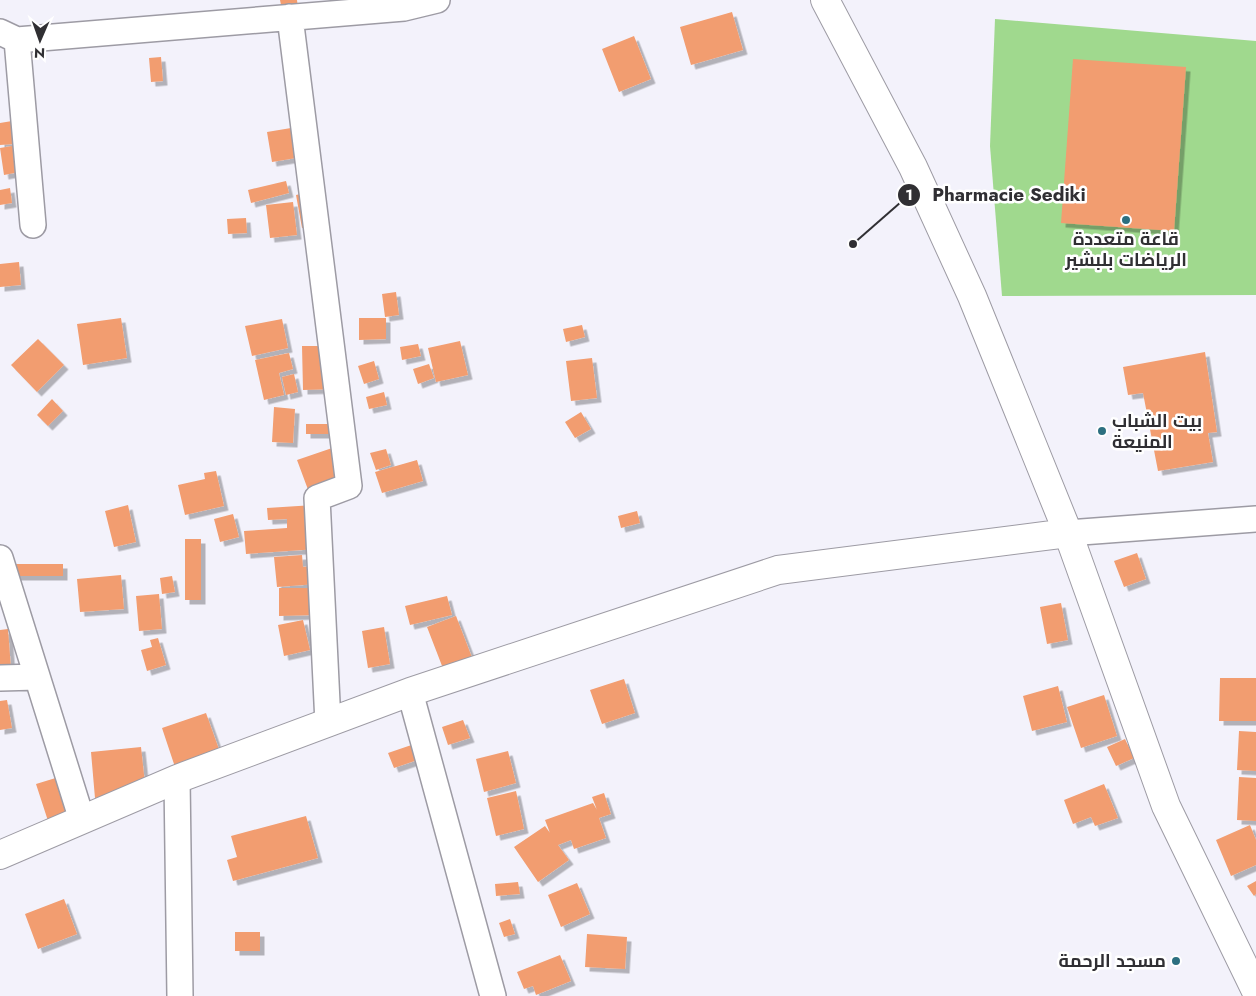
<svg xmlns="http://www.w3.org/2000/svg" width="1256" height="996" font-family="Jost,Cairo,sans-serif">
  <defs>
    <filter id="shadow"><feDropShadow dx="4.5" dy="4.5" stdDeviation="0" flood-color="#0004"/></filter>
  </defs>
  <rect width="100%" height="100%" fill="#f3f2fb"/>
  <path fill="#a0d98e" d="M995,19L1256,41V295L1002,296L990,146Z"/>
  <path fill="#f29d70" filter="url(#shadow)" d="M280,0H297L298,8L282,10Z
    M732,12L743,50L691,65L680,27Z
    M634,36L651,79L619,92L602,49Z
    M161,57L163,81L151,82L149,58Z
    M1073,59L1186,67L1174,231L1061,223Z
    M23,103L35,169L4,175L0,148L18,145L10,105Z
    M12,121L15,144L0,145V123Z
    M297,127L302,157L272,162L267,132Z
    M286,181L289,193L251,203L248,190Z
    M10,188L12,203L0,205V190Z
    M309,192L315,226L302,228L296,195Z
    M293,202L297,235L270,238L266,205Z
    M246,218L247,233L228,234L227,219Z
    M19,262L21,285L0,287V264Z
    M396,292L399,315L385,317L382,294Z
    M121,318L127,358L83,365L77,324Z
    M359,318H386V339L359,340Z
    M282,319L288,348L252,356L245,326Z
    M582,325L585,337L566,342L563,329Z
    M38,339L64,365L37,392L11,365Z
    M460,341L468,375L436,382L428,348Z
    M418,344L421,356L402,360L400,347Z
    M302,346H335L336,389L303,390Z
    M1205,352L1217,432L1208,433L1213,462L1158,471L1143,393L1128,395L1123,367Z
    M289,353L293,369L279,373L284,395L264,400L255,360Z
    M592,358L597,398L571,401L566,361Z
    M374,361L379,379L364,384L358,366Z
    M429,364L434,378L418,384L413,369Z
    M294,374L298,392L286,395L282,377Z
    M384,392L387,405L369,409L366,397Z
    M52,399L63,411L48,426L37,415Z
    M274,407L295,409L293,443L272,442Z
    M581,412L591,429L575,438L565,422Z
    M306,424H334L335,434H306Z
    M338,446L350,481L310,495L297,460Z
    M386,449L391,465L376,470L370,453Z
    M417,460L423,481L382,493L375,472Z
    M216,471L224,506L185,515L178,485L205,479L204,473Z
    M128,505L136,542L114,547L105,511Z
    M314,505L317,549L246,554L244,531L287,528V519L268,520L267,508Z
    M637,511L640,523L621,528L618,516Z
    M233,514L239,537L220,542L214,519Z
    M185,539H201V600H185Z
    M1137,553L1146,579L1124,587L1114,561Z
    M302,555L303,567L315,566L317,584L277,587L274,557Z
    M13,564H63V576H13Z
    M121,575L124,609L80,612L77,579Z
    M172,576L175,592L162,594L160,578Z
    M279,588H317L316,615L279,616Z
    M159,594L162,629L139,631L136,596Z
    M447,596L452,615L410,625L405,606Z
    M1061,603L1068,640L1047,644L1040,607Z
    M456,616L473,660L444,671L427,627Z
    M303,620L310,650L284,656L278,625Z
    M384,627L390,664L368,668L362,631Z
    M8,629L11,669L0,670V630Z
    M158,638L166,665L147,671L141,650L152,647L150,640Z
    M1220,678H1256V721H1219Z
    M624,679L635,713L602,724L590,690Z
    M1058,686L1067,722L1032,731L1023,696Z
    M1104,695L1117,736L1081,748L1067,707Z
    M7,700L12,728L0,730V701Z
    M206,713L221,755L176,770L162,728Z
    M463,720L470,738L448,745L442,727Z
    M1239,731L1256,732V771L1237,770Z
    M429,739L435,754L394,768L388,753Z
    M1125,739L1134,758L1116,766L1107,747Z
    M141,747L146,793L95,798L91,752Z
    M508,751L516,783L484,792L476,759Z
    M72,773L85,812L49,824L36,784Z
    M1239,777L1256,778V821L1237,820Z
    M1104,784L1118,818L1095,826L1091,817L1073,824L1064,800Z
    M516,791L524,829L496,836L487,798Z
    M604,793L611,814L599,818L606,838L574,849L571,840L558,845L569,860L538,882L514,847L545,826L550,833L545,820L593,803L597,810L592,797Z
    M306,816L318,858L233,881L227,860L237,857L231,836Z
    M1250,825L1256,840V865L1231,876L1216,840Z
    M1256,881V894L1254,896L1247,886Z
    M518,882L520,894L496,896L495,884Z
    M577,883L590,914L561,927L548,895Z
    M64,899L77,934L38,949L25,914Z
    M510,919L515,934L504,937L499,923Z
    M235,932H260V951H235Z
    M587,934L627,937L625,969L585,967Z
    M560,955L571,981L536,995L533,986L524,989L517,972Z"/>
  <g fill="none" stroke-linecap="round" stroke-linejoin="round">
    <defs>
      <path id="minor" d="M290,17L349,486L317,498L328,723
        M0,32L17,40L404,8L437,0
        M17,40L33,225
        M1068,533L1256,519
        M0,558L82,820
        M0,678L37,677
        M410,692L493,996
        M177,779L180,996"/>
      <path id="tertiary" d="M825,0L913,167L972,296L1068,533L1166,806L1256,991
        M0,855L177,779L410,692L778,570L1068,533"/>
    </defs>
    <use href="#minor" stroke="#9d9ba4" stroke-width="28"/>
    <use href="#tertiary" stroke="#9d9ba4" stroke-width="30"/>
    <use href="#minor" stroke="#fff" stroke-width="25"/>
    <use href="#tertiary" stroke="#fff" stroke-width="28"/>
  </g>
  <g fill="#2c6f80" stroke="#fff" stroke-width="2">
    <circle cx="1126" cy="220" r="5"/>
    <circle cx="1102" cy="431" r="5"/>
    <circle cx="1176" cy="961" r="5"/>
  </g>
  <g text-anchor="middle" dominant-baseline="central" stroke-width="5" stroke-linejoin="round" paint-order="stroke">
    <g font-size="18" font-weight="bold" fill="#302f33" stroke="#fff">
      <text x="1126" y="239">قاعة متعددة<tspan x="1126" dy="21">الرياضات بلبشير</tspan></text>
      <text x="1112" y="421" text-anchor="start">بيت الشباب<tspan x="1112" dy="21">المنيعة</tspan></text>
      <text x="1166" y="961" text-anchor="end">مسجد الرحمة</text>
    </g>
  </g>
  <path fill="none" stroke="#302f33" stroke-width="2" d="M853 244L909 195"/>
  <g fill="#302f33" stroke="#fff" stroke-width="2">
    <circle cx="853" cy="244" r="5"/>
    <circle cx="909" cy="195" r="12"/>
  </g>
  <g font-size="15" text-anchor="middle" font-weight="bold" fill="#fff">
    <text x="909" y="200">1</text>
  </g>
  <g font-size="19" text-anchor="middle" font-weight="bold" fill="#302f33" stroke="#fff" stroke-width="5" stroke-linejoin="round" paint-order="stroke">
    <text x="1009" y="201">Pharmacie Sediki</text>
  </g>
  <g transform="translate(40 40) rotate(182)" stroke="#ffffff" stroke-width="4" paint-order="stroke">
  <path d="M0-4L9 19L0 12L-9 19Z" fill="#302f33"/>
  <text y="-8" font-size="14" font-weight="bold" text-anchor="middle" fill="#302f33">N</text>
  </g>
</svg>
